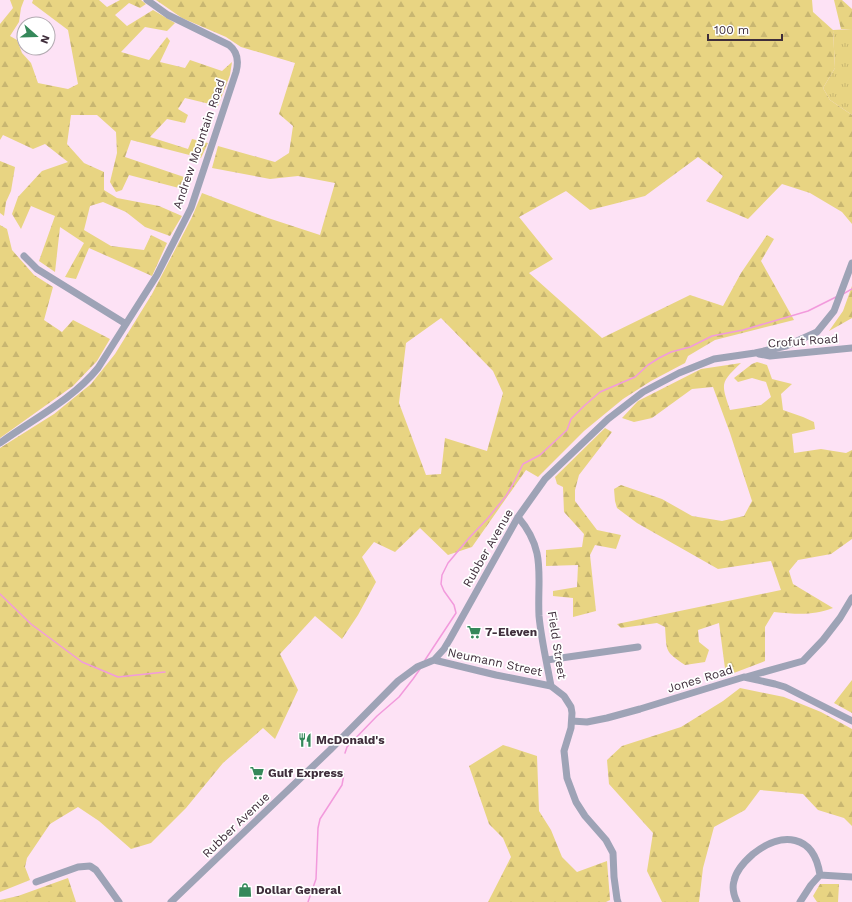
<svg xmlns="http://www.w3.org/2000/svg" width="852" height="902" font-family="'Work Sans',sans-serif">
  <defs>
    <pattern id="grass-tufts" width="24" height="20" patternUnits="userSpaceOnUse"><rect width="24" height="20" fill="#e8d482"/><path d="M3 7l-1-3M5 7V3M7 7l1-3M15 17l-1-3M17 17v-4M19 17l1-3" fill="none" stroke="#c8b671"/></pattern>
    <pattern id="forest-firs" width="22" height="20" patternUnits="userSpaceOnUse"><rect width="22" height="20" fill="#e8d482"/><path d="M5 1l3.5 6h-7zM16 11l3.5 6h-7z" fill="#c8b671"/></pattern>
  </defs>
  <rect width="100%" height="100%" fill="#fde2f5"/>
  <path fill="url(#grass-tufts)" d="M852,29V115L830,100L823,88L835,68L833,30Z"/>
  <path fill="url(#forest-firs)" fill-rule="evenodd" d="M10,0H24L21,8L19,22L10,36L17,40L22,53L31,63L38,83L68,89L78,84L68,30L32,3L33,0H99L107,7L120,0H141L146,4L140,8L129,3L115,15L127,26L153,10L175,23L167,31L145,27L121,52L149,60L167,37L170,41L160,62L185,68L190,60L222,71L232,62L230,75L218,106L185,98L178,109L188,115L185,123L167,119L150,137L188,149L192,139L208,143L201,158L131,140L125,157L184,177L179,188L129,175L122,190L116,192L110,182L117,153L116,132L97,115H71L67,144L84,163L104,172V190L117,198L159,206L182,216L170,236L145,227L126,212L103,202L90,206L84,230L111,246L144,250L151,235L167,243L152,276L89,248L76,279L65,277L84,243L60,227L55,272L39,261L55,216L31,206L21,229L12,214L18,197L42,171L68,162L45,144L33,149L3,135L0,140V24L13,8Z
    M156,0H812L813,12L833,30L835,68L823,88L830,100L852,115V224L842,212L810,193L782,184L748,219L706,201L723,176L698,157L645,196L590,210L566,191L519,217L553,259L529,273L602,338L690,295L723,306L741,273L767,235L774,239L761,261L794,320L715,340L688,356L685,363L651,381L623,399L584,431L538,477L526,470L472,547L448,555L420,528L395,552L374,542L362,557L376,582L358,615L342,639L315,616L280,654L298,690L275,739L263,728L223,763L186,808L151,843L131,849L99,821L78,807L50,824L27,858L25,867L30,880L0,892V448L54,414L91,384L115,354L152,294L192,217L202,193L268,218L320,235L335,183L298,176L270,179L212,168L218,146L275,162L289,153L293,126L279,114L295,63L241,47L226,37L182,18ZM441,318L493,371L503,393L487,451L445,438L441,474L426,475L399,403L406,343Z
    M834,0H842L852,9V29H841Z
    M0,161L15,167L11,191L6,202L4,216L0,213Z
    M0,225L7,229L12,250L34,275L53,287L44,320L62,332L73,320L110,339L97,361L73,386L0,438Z
    M852,286V318L829,331L843,311Z
    M757,362L767,365L772,379L792,384L781,394L783,410L803,417L814,422L815,429L792,434L794,453L821,449L846,453L852,450V539L831,554L798,560L789,571L793,584L833,608C812,616 796,614 774,612L765,627V661L726,676L719,623L698,630L699,642L709,650L705,662L685,665C664,651 667,651 665,627L657,623L621,628L617,624L781,590L771,561L718,569L637,523L617,508L615,501L614,489L621,485L662,499L692,516L722,521L744,516L752,501L730,433L713,387L692,389L652,418L634,422L622,418L638,401L701,369L741,363C720,383 721,383 730,410L761,405L771,397L766,382L752,378L738,382L734,378L752,364Z
    M605,428L612,432L579,475L575,490V501L597,530L621,535L616,549L595,545L590,555L596,611L573,617V598L553,596V591L577,587L578,565L546,566V550L582,547L584,534L564,512L563,487L557,484L555,477Z
    M852,680V713L834,703Z
    M740,688L784,697L821,712L852,729V826L844,818L818,810L803,794L760,790L745,810L714,827L703,868L699,902H662L647,871L653,833L609,784L607,760L622,746L681,727L723,701Z
    M503,745L537,756L539,811L551,830L562,857L577,872L607,861L610,900L606,902H488L511,857L503,838L489,824L469,766Z
    M68,878L76,902H0V900L18,896Z
    M820,884H839L838,902H817L813,896Z"/>
  <g fill="none" stroke-linecap="round" stroke-linejoin="round">
    <path stroke="#f29adc" stroke-width="1.5" d="M843,294L852,289
      M0,594L31,624L82,662L118,677L165,672
      M425,660L456,613L454,605L444,591L441,584L442,575L448,563L469,538L488,518L506,496L513,484L523,464L540,455L567,430L571,419L584,406L600,392L635,377L648,365L659,358L671,352L690,347L712,336L743,330L808,311L836,297
      M345,753L347,747L377,716L399,697L413,679L420,669
      M308,902L316,879L318,828L320,819L342,785L344,774"/>
    <path stroke="#9ea3b6" stroke-width="7" d="M24,256L37,269L126,324
      M759,354L770,356L852,348
      M0,443C33,419 72,400 98,368L157,275L191,208L236,72C239,61 238,52 229,45L168,15L147,0
      M518,517C547,551 537,576 539,616C541,638 547,664 551,686
      M434,660L444,649L450,639L518,517L545,479L608,419L643,392L679,373L714,359L755,353L786,346L817,332L834,311L852,263
      M547,660L638,647
      M746,677L803,661L823,640L840,618L852,598
      M572,721L587,722L607,718L640,709L744,677L775,684L785,687L852,721
      M820,875L852,877
      M36,882L78,867L90,866L96,870L119,902
      M171,902L330,750L398,681L417,667L434,660L496,675L551,686L564,696L571,707L572,713L571,728L564,751L567,778L576,802L585,816L606,840L613,853L614,877L617,899L618,902
      M737,902C734,896 732,888 734,881C736,870 745,861 753,854C782,831 814,834 820,875L811,885L800,902"/>
  </g>
  <defs>
    <symbol id="supermarket-bare" viewBox="-9 -9 18 18"><path d="M-6-5.5h2.5l.6 2H6L4.5 2H-2.5L-4.4-4H-6ZM-1.5 3.2a1.3 1.3 0 1 0 .1 0ZM3 3.2a1.3 1.3 0 1 0 .1 0Z" fill="#35885a" stroke="#fff" stroke-width="2.5" paint-order="stroke"/></symbol>
    <symbol id="restaurant-bare" viewBox="-9 -9 18 18"><path d="M-5-6h1v4h1v-4h1v4h1v-4h1v5L-1.5 .5V6h-2V.5L-5-1ZM5-6V6H3V1.5H1.5Q1.5-4 5-6Z" fill="#35885a" stroke="#fff" stroke-width="2.5" paint-order="stroke"/></symbol>
    <symbol id="shop-bare" viewBox="-9 -9 18 18"><path d="M-5-2.5h2.3a2.7 3.5 0 0 1 5.4 0H5L5.5 6h-11ZM-1.5-2.5h3a1.5 2.3 0 0 0-3 0Z" fill="#35885a" stroke="#fff" stroke-width="2.5" paint-order="stroke"/></symbol>
  </defs>
  <g fill-rule="evenodd">
    <use href="#supermarket-bare" x="464" y="622" width="20" height="20"/>
    <use href="#restaurant-bare" x="295" y="730" width="20" height="20"/>
    <use href="#supermarket-bare" x="247" y="763" width="20" height="20"/>
    <use href="#shop-bare" x="235" y="880" width="20" height="20"/>
  </g>
  <g text-anchor="middle" dominant-baseline="central" stroke-width="3.5" stroke-linejoin="round" paint-order="stroke">
    <g font-size="12" fill="#3f2e3b" stroke="#fff">
      <text transform="translate(199 144) rotate(-71)">Andrew Mountain Road</text>
      <text transform="translate(803 341) rotate(-4)">Crofut Road</text>
      <text transform="translate(488 548) rotate(-60)">Rubber Avenue</text>
      <text transform="translate(557 645) rotate(81)">Field Street</text>
      <text transform="translate(495 662) rotate(12)">Neumann Street</text>
      <text transform="translate(700 679) rotate(-17)">Jones Road</text>
      <text transform="translate(236 825) rotate(-44)">Rubber Avenue</text>
    </g>
    <g font-size="12" font-weight="bold" fill="#3f2e3b" stroke="#fff" text-anchor="start">
      <text x="485" y="632">7-Eleven</text>
      <text x="316" y="740">McDonald's</text>
      <text x="268" y="773">Gulf Express</text>
      <text x="256" y="890">Dollar General</text>
    </g>
  </g>
  <g transform="translate(36 36) rotate(110)"><circle r="19" fill="#ffffff" stroke="#b2abb1"/>
  <path d="M0-3L7 15L0 10L-7 15Z" fill="#35885a"/>
  <text y="-6" font-size="11" font-weight="bold" text-anchor="middle" fill="#3f2e3b">N</text>
  </g>
  <path d="M708 34v6h74v-6" fill="none" stroke="#3f2e3b" stroke-width="2"/>
  <text x="714" y="34" font-size="12" fill="#3f2e3b" stroke="#ffffff" stroke-width="3" paint-order="stroke">100 m</text>
</svg>
